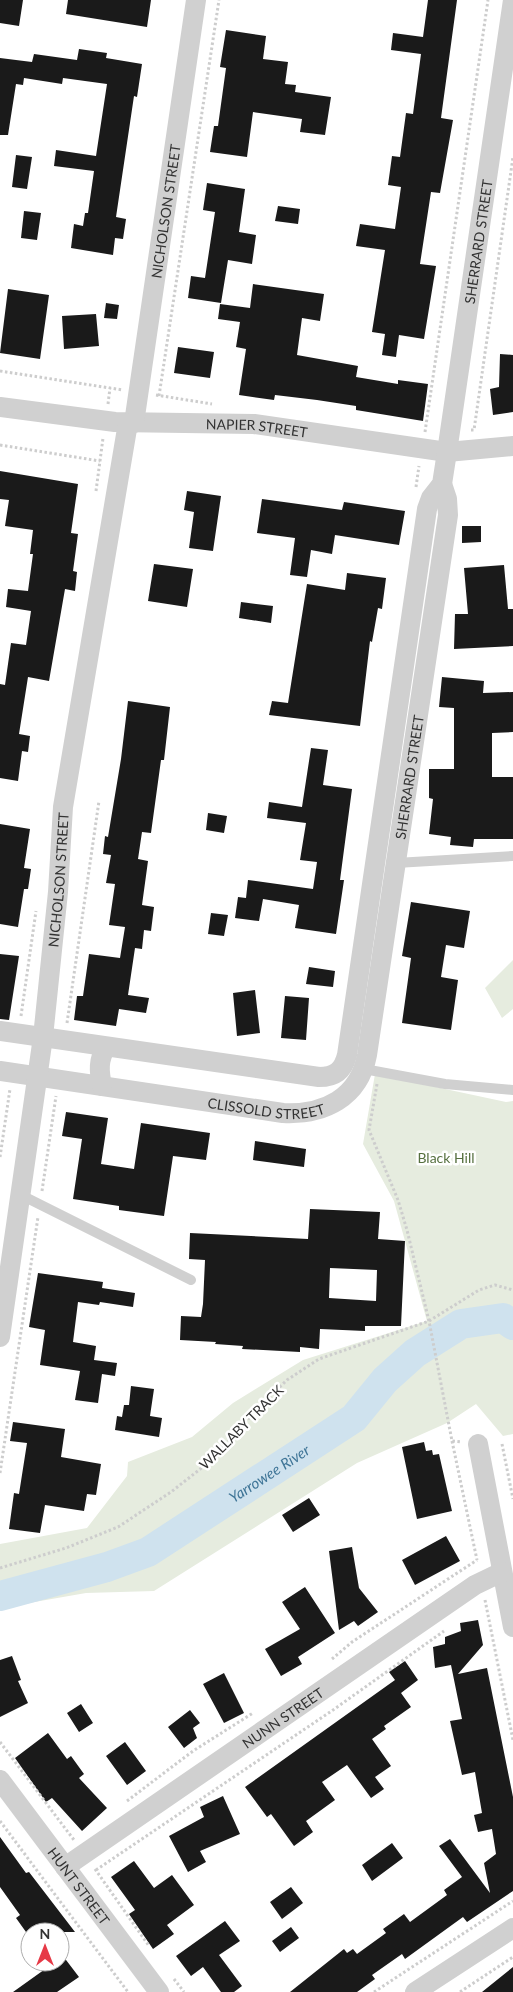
<svg xmlns="http://www.w3.org/2000/svg" width="513" height="1992" font-family="Lato,sans-serif">
  <rect width="100%" height="100%" fill="#fff"/>
  <path fill="#e6ecdf" d="M513,960V1009L502,1018L485,988Z
    M375,1074L506,1102L513,1101V1434L503,1436L476,1404L447,1423L357,1463L154,1591L86,1593L0,1608V1544L87,1528L127,1476L128,1462L192,1437L233,1403L303,1360L427,1321L394,1201L363,1144Z"/>
  <g fill="none" stroke-linecap="round" stroke-linejoin="round">
    <path stroke="#cfe2ee" stroke-width="30" id="s1" d="M0,1596L107,1567L148,1552L354,1418L385,1380L415,1353L461,1324L503,1318L513,1325"/>
  </g>
  <path fill="#1a1a1a" fill-rule="evenodd" d="M0,0H23L19,26L0,23Z
    M68,0H151L147,27L66,14Z
    M428,0H457L441,118L453,120L440,193L431,192L420,264L436,266L424,339L399,335L396,357L382,355L385,334L372,332L385,250L356,246L360,224L395,229L401,187L388,185L392,156L400,157L406,113L413,114L421,54L391,50L393,33L423,37Z
    M226,30L266,36L263,59L288,62L285,84L296,85L295,92L331,97L325,135L300,132L302,119L253,112L247,157L210,152L214,126H218L226,68L220,67Z
    M79,49L107,53L106,58L142,64L137,97L134,96L116,217L126,219L123,239L115,238L113,255L71,248L74,224L83,226L85,213H88L94,171L54,166L56,150L96,156L107,84L63,78L62,84L24,78L23,85L16,84L8,135H0V58L32,62L34,54L77,60Z
    M16,155L32,157L27,189L12,187Z
    M207,183L245,189L239,232L256,235L252,264L228,260L221,303L188,298L191,276L205,278L215,212L203,210Z
    M278,206L300,209L298,224L275,221Z
    M24,211L41,213L37,240L21,238Z
    M253,284L324,294L320,321L302,318L297,355L358,366L356,377L398,384V380L428,384L423,421L356,410V406L317,400L275,395L274,400L239,395L246,349L236,347L240,322L218,319L220,304L250,308Z
    M8,289L49,295L40,359L0,353Z
    M106,303L119,305L117,319L104,318Z
    M96,314L99,346L64,349L62,316Z
    M178,347L214,352L210,378L174,373Z
    M500,354L513,355V412L493,415L490,389L499,387Z
    M0,471L78,484L71,533L78,534L73,571L77,572L75,591L65,589L49,681L28,677L19,734L30,736L28,752L22,751L18,781L0,778V684L5,685L11,643L26,645L31,611L6,607L8,589L28,591L33,554H30L33,530L5,526L9,500L0,499Z
    M187,491L221,496L213,551L189,548L194,512L184,510Z
    M262,499L342,510L344,502L405,511L399,545L335,535L332,554L311,550L307,577L290,575L295,538L257,533Z
    M462,526H481V542L462,543Z
    M154,564L193,569L187,607L148,601Z
    M504,565L508,609H513V646L454,649L455,614H468L464,568Z
    M347,573L386,578L382,609L378,608L372,642L370,641L360,726L269,715L272,701L288,703L307,584L345,590Z
    M241,602L273,606L271,623L239,618Z
    M442,677L484,681L483,693L513,692V732L492,733V777H513V839H474L473,847L450,845L451,837L429,834L433,799L429,798V769H454V708L439,707Z
    M128,701L170,707L164,760H161L151,833L142,832L138,859L148,861L142,905L154,907L151,931L144,930L142,949L135,948L128,995L149,998L146,1013L119,1009L116,1026L74,1020L77,996H83L89,954L120,958L125,927L109,925L115,884L106,883L111,855L103,854L105,836L108,837L121,759Z
    M311,748L328,750L323,785L352,789L340,880H344L336,934L295,928L299,905L263,899L259,921L235,918L238,897L246,898L248,880L313,889L317,862L300,860L306,823L267,818L269,802L302,807Z
    M208,813L227,816L224,833L206,830Z
    M0,824L30,829L24,868L31,869L28,889H24L18,927L0,924Z
    M411,902L470,911L464,948L446,945L441,977L458,980L451,1030L402,1023L411,958L402,956Z
    M211,913L228,915L224,936L208,934Z
    M0,954L19,956L9,1020L0,1019Z
    M309,967L335,971L333,987L306,984Z
    M255,990L260,1033L237,1036L233,993Z
    M285,996L309,998L306,1040L281,1038Z
    M66,1112L108,1118L101,1164L134,1169L141,1123L210,1133L206,1160L173,1156L164,1216L119,1210V1206L73,1199L82,1139L62,1136Z
    M255,1141L306,1149L304,1167L253,1160Z
    M310,1209L380,1212L378,1239L405,1241L401,1326H365V1331L320,1329L319,1349L300,1347V1352L242,1349L243,1346L215,1344L216,1342L180,1340L181,1316L201,1317L203,1304L205,1260L189,1259L190,1233L308,1239ZM330,1268L377,1270L376,1301L329,1298Z
    M38,1273L103,1282L102,1288L135,1293L133,1307L100,1302L99,1305L78,1302L73,1342L96,1346L94,1360L117,1363L115,1376L102,1374L98,1403L75,1400L80,1371L40,1365L45,1330L29,1327Z
    M131,1386L154,1389L150,1416L162,1418L159,1437L115,1430L117,1416L122,1417L124,1405H129Z
    M13,1422L65,1429L61,1457L101,1464L96,1495L87,1494L84,1511L45,1505L40,1533L9,1529L14,1493L19,1494L27,1443L10,1441Z
    M424,1442L426,1451L432,1450L433,1455L439,1454L452,1511L417,1519L402,1447Z
    M309,1498L320,1515L293,1532L282,1515Z
    M446,1536L460,1561L415,1585L402,1560Z
    M352,1547L359,1588L378,1612L358,1626L354,1621L339,1630L329,1551Z
    M305,1587L335,1633L298,1657L302,1664L281,1676L265,1649L300,1629L282,1602Z
    M478,1620L483,1645L458,1674L487,1668L513,1797V1891L467,1922L463,1917L405,1959L402,1954L372,1975L375,1979L357,1992H290L344,1949L347,1953L353,1949L357,1954L386,1933L383,1929L404,1914L410,1922L447,1895L444,1890L462,1877L439,1846L450,1839L490,1893L484,1863L496,1854L492,1829L478,1832L474,1815L482,1813L475,1772L462,1775L450,1721L462,1719L451,1665L435,1668L433,1647L445,1644V1637L461,1631L460,1623Z
    M12,1656L21,1680L18,1681L28,1703L0,1717V1660Z
    M405,1661L418,1680L401,1693L411,1707L384,1726L386,1729L372,1739L391,1766L375,1777L384,1789L371,1798L347,1765L322,1782L335,1800L306,1821L313,1832L294,1846L271,1814L267,1817L245,1787L395,1680L389,1672Z
    M224,1673L244,1713L224,1723L203,1684Z
    M81,1704L93,1723L79,1732L67,1713Z
    M190,1710L200,1723L193,1728L197,1738L184,1748L168,1727Z
    M48,1733L67,1759L71,1756L84,1774L79,1778L107,1808L82,1831L52,1798L46,1802L15,1758Z
    M125,1742L146,1771L127,1785L106,1756Z
    M223,1796L240,1834L200,1851L206,1862L188,1872L169,1836L204,1817L200,1807Z
    M0,1837L26,1873L29,1872L75,1932H26L16,1918L20,1915L0,1887Z
    M392,1843L403,1858L372,1881L362,1865Z
    M134,1861L154,1888L172,1875L194,1905L167,1925L174,1934L153,1949L129,1914L135,1910L111,1877Z
    M291,1887L303,1903L282,1919L270,1902Z
    M225,1921L240,1941L219,1955L242,1986L234,1992H221L203,1967L191,1976L176,1956Z
    M291,1927L299,1938L280,1952L272,1941Z
    M63,1956L79,1977L57,1992H13L55,1962H60V1958Z
    M513,1967V1992H482Z"/>
  <g fill="none" stroke-linecap="round" stroke-linejoin="round">
    <path stroke="#cdcdcd" stroke-width="3" stroke-dasharray="2.5 2.5" stroke-linecap="butt" d="M0,371L123,390
      M156,395L212,404
      M159,396L219,0
      M108,404L110,388
      M471,430H474L513,157
      M425,432L488,0
      M0,445L100,461
      M416,487L419,466
      M96,491L103,438
      M21,1016L36,911
      M67,1023L99,801
      M377,1084L369,1130L398,1200L407,1230L429,1321L452,1441L462,1442
      M0,1157L10,1089
      M42,1191L56,1096
      M452,1441L477,1560
      M502,1444L513,1499
      M0,1473L38,1217
      M0,1568L66,1548L118,1527L171,1492L213,1459L256,1410L287,1380L319,1359L429,1321L479,1290L495,1285L513,1290
      M485,1600L513,1740
      M332,1659L352,1642L477,1560
      M0,1742L74,1840
      M127,1801L193,1751L253,1713
      M0,1821L128,1992
      M95,1869L149,1946
      M96,1870L333,1710L444,1631
      M174,1979L184,1992
      M374,1992L513,1901
      M460,1992L513,1957"/>
    <path stroke="#d0d0d0" stroke-width="10" d="M396,863L513,856
      M364,1069L445,1084L513,1090
      M21,1195L191,1280"/>
    <g stroke="#d0d0d0" stroke-width="20">
      <path id="s2" d="M0,407L115,422L254,424L447,452L513,446"/>
      <path id="s3" d="M134,423L196,0"/>
      <path id="s4" d="M0,1031L319,1077C335,1077 343,1071 347,1055L427,509L431,498L442,484L447,452L513,0"/>
      <path id="s5" d="M0,1071L283,1113C324,1115 359,1098 367,1055L448,515L447,499L442,484"/>
      <path d="M102,1086C99,1071 98,1060 106,1047"/>
      <path id="s6" d="M0,1337L43,1037L58,892L63,807L128,423"/>
      <path d="M478,1444L513,1627"/>
      <path id="s7" d="M0,1780L159,1992"/>
      <path id="s8" d="M65,1867L475,1585L502,1572"/>
      <path d="M415,1992L513,1928"/>
    </g>
  </g>
  <g text-anchor="middle" dominant-baseline="central" stroke-width="5" stroke-linejoin="round" paint-order="stroke">
    <g font-size="14" fill="#333" stroke="#fff">
      <text stroke="none"><textPath href="#s3" startOffset="214">NICHOLSON STREET</textPath></text>
      <text stroke="none"><textPath href="#s4" startOffset="1188">SHERRARD STREET</textPath></text>
      <text stroke="none"><textPath href="#s2" startOffset="258">NAPIER STREET</textPath></text>
      <text stroke="none"><textPath href="#s5" startOffset="680">SHERRARD STREET</textPath></text>
      <text stroke="none"><textPath href="#s6" startOffset="461">NICHOLSON STREET</textPath></text>
      <text stroke="none"><textPath href="#s5" startOffset="269">CLISSOLD STREET</textPath></text>
      <text transform="translate(241 1427) rotate(-45)">WALLABY TRACK</text>
      <text stroke="none"><textPath href="#s8" startOffset="264">NUNN STREET</textPath></text>
      <text stroke="none"><textPath href="#s7" startOffset="132">HUNT STREET</textPath></text>
    </g>
    <g font-size="14" fill="#56703f" stroke="#fff">
      <text x="446" y="1157">Black Hill</text>
    </g>
    <g font-size="15" font-style="italic" fill="#3f7597" stroke="#fff">
      <text stroke="none"><textPath href="#s1" startOffset="299">Yarrowee River</textPath></text>
    </g>
  </g>
  <g transform="translate(45 1947)"><circle r="24" fill="#ffffff" stroke="#adadad"/>
  <path d="M0-4L9 19L0 12L-9 19Z" fill="#e63946"/>
  <text y="-8" font-size="14" font-weight="bold" text-anchor="middle" fill="#333333">N</text>
  </g>
</svg>
